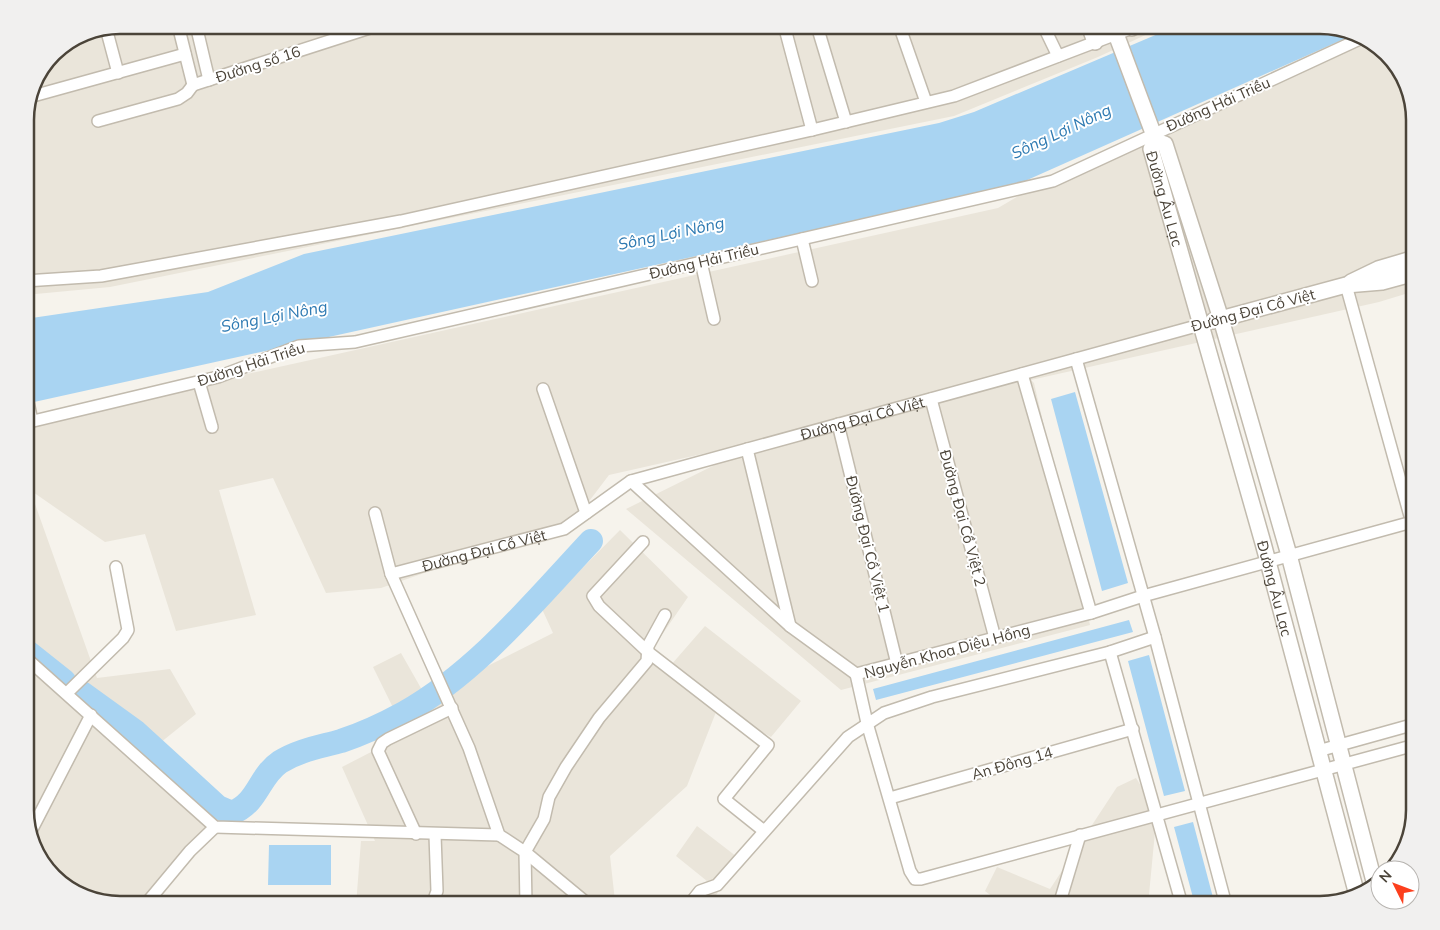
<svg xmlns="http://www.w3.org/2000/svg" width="1440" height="930" font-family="Mulish,sans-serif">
  <rect width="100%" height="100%" fill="#f6f3ec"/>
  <path fill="#eae5da" d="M120,25H1167L1098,57L954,116L110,287L25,295V114L53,53L84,32Z
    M1364,38L1373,41L1402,73L1415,120V291L1379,302L1031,380L1034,383L1090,625L841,690L626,509L747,449L839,423L609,475L574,521L381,588L326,593L273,478L219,490L256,615L176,631L145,534L105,542L30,490L97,678L170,669L196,714L155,747L226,817L141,905H120L67,889L38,858L25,816V423L998,208L1054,175Z
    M620,530L688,597L646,658L664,673L705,626L801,701L771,737L718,707L687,786L610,856L615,901L639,899L647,905H356L361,841H375L342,767L406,734L373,667L401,653L426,697L553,633L542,609Z
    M1136,778L1157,811L1148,905H1003L985,891L997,867L1050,889L1117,787Z
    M697,826L741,860L709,905H689L707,881L676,856Z"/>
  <path fill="#a9d4f2" d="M1179,25H1320L1353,35L1014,186L25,404V319L208,292L304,254L939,123L974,112Z
    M1075,392L1128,583L1102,591L1051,399Z
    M1129,620L1133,632L876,700L873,689Z
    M1149,655L1185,791L1164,796L1128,661Z
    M1193,822L1215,905H1195L1174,827Z
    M269,845H331V885H268Z"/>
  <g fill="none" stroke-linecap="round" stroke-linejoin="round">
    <path stroke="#a9d4f2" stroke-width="24" d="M25,650L64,681
      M82,693L136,732L218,807L232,813C259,802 258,777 280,762C299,750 320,747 341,741C362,734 384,724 404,713C477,672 534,602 591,541"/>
    <defs>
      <g id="minor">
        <path d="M178,25L193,85"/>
        <path d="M196,25L209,80"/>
        <path d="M784,25L812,130"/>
        <path d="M899,25L926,102"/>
        <path d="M1043,25L1058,56"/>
        <path d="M817,26L846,122"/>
        <path d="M106,28L118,73"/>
        <path d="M193,85L379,25"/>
        <path d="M33,96L185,54"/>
        <path d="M98,121L178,99L187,93L193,85"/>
        <path d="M802,239L812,281"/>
        <path d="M701,262L714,319"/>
        <path d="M25,281L101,276L401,221L812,130L954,96L1140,25"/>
        <path d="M1346,285L1415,534"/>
        <path d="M1076,359L1155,637L1226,905"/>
        <path d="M1022,374L1091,613"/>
        <path d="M199,382L212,427"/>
        <path d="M25,388L32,421"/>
        <path d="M543,389L586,513"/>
        <path d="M931,399L995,638"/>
        <path d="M25,423L218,377L299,346L355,342L1053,181L1362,38"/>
        <path d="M838,424L897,664"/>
        <path d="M747,449L790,626"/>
        <path d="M631,481L790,626L856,674L1091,613L1143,596L1412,522"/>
        <path d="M375,513L391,574L469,748L499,835L525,852L526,905"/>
        <path d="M643,542L593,596L599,606L648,652L768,745L724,799L764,831"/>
        <path id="s1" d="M391,574L564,529L631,481L1200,325"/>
        <path d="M1110,652L1182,905"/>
        <path d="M25,657L215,827L499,835"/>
        <path d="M856,674L867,723L910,871L915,879H921L1415,745"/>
        <path d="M67,693L123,638L128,630L116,567"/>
        <path d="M1318,751L1415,724"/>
        <path d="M890,798L1133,729"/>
        <path d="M30,833L91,715"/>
        <path d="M416,834L378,751L382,743L388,739L452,708"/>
        <path d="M145,905L190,851L215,827"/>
        <path d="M432,905L437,891L435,835"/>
        <path d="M589,905L525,852L544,819L549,797L566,767L599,718L647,661L648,646L665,615"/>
        <path d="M689,905L700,891L717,885L848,737L884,713L932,697L1110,652L1155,637"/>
        <path d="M1059,905L1080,835"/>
      </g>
      <g id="tertiary">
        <path d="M1089,25L1095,42"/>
        <path d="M1131,25L1132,28"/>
        <path d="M1116,34L1156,141"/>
        <path id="s2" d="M1156,141L1151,149L1263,543L1357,895"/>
        <path d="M1156,141L1165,144L1221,319L1289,555L1375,885"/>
        <path d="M1351,282L1378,269L1415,258"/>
        <path d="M1213,321L1346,285L1382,282L1415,273"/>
      </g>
    </defs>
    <use href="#minor" stroke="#c2bbae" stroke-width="14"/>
    <use href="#tertiary" stroke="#c2bbae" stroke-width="18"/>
    <use href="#minor" stroke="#fff" stroke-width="11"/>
    <use href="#tertiary" stroke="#fff" stroke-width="15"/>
  </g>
  <g text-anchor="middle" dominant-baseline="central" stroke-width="4" stroke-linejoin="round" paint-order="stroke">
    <g font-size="15" fill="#4b4439" stroke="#fff">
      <text transform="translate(258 64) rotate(-18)">Đường số 16</text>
      <text transform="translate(1218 104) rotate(-24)">Đường Hải Triều</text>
      <text stroke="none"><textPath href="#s2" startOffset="61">Đường Âu Lạc</textPath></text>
      <text transform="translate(704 261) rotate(-13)">Đường Hải Triều</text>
      <text transform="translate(1253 310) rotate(-15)">Đường Đại Cồ Việt</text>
      <text transform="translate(251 364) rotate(-18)">Đường Hải Triều</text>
      <text stroke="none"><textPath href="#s1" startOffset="501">Đường Đại Cồ Việt</textPath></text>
      <text transform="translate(963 518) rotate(75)">Đường Đại Cồ Việt 2</text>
      <text transform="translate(868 544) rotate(76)">Đường Đại Cồ Việt 1</text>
      <text stroke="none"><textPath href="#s1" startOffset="96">Đường Đại Cồ Việt</textPath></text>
      <text stroke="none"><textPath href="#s2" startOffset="466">Đường Âu Lạc</textPath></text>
      <text transform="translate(947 651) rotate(-15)">Nguyễn Khoa Diệu Hồng</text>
      <text transform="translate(1012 763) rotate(-16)">An Đông 14</text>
    </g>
    <g font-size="16" font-style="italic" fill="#2e7ab2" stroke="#fff">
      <text transform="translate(1061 131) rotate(-25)">Sông Lợi Nông</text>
      <text transform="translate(671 233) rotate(-12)">Sông Lợi Nông</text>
      <text transform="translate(274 316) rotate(-11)">Sông Lợi Nông</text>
    </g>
  </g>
  <path d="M0 0H1440V930H0ZM120 34H1320A86 86 0 0 1 1406 120V810A86 86 0 0 1 1320 896H120A86 86 0 0 1 34 810V120A86 86 0 0 1 120 34Z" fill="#f1f0ef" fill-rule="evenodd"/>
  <path fill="none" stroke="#4b4439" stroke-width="2.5" d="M120 34H1320A86 86 0 0 1 1406 120V810A86 86 0 0 1 1320 896H120A86 86 0 0 1 34 810V120A86 86 0 0 1 120 34Z"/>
  <g transform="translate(1395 885) rotate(312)"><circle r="24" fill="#ffffff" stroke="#b7b4b0"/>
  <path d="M0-4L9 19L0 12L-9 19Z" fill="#fc3f1d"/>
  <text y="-8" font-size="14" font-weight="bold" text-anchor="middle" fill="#4b4439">N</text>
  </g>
</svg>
